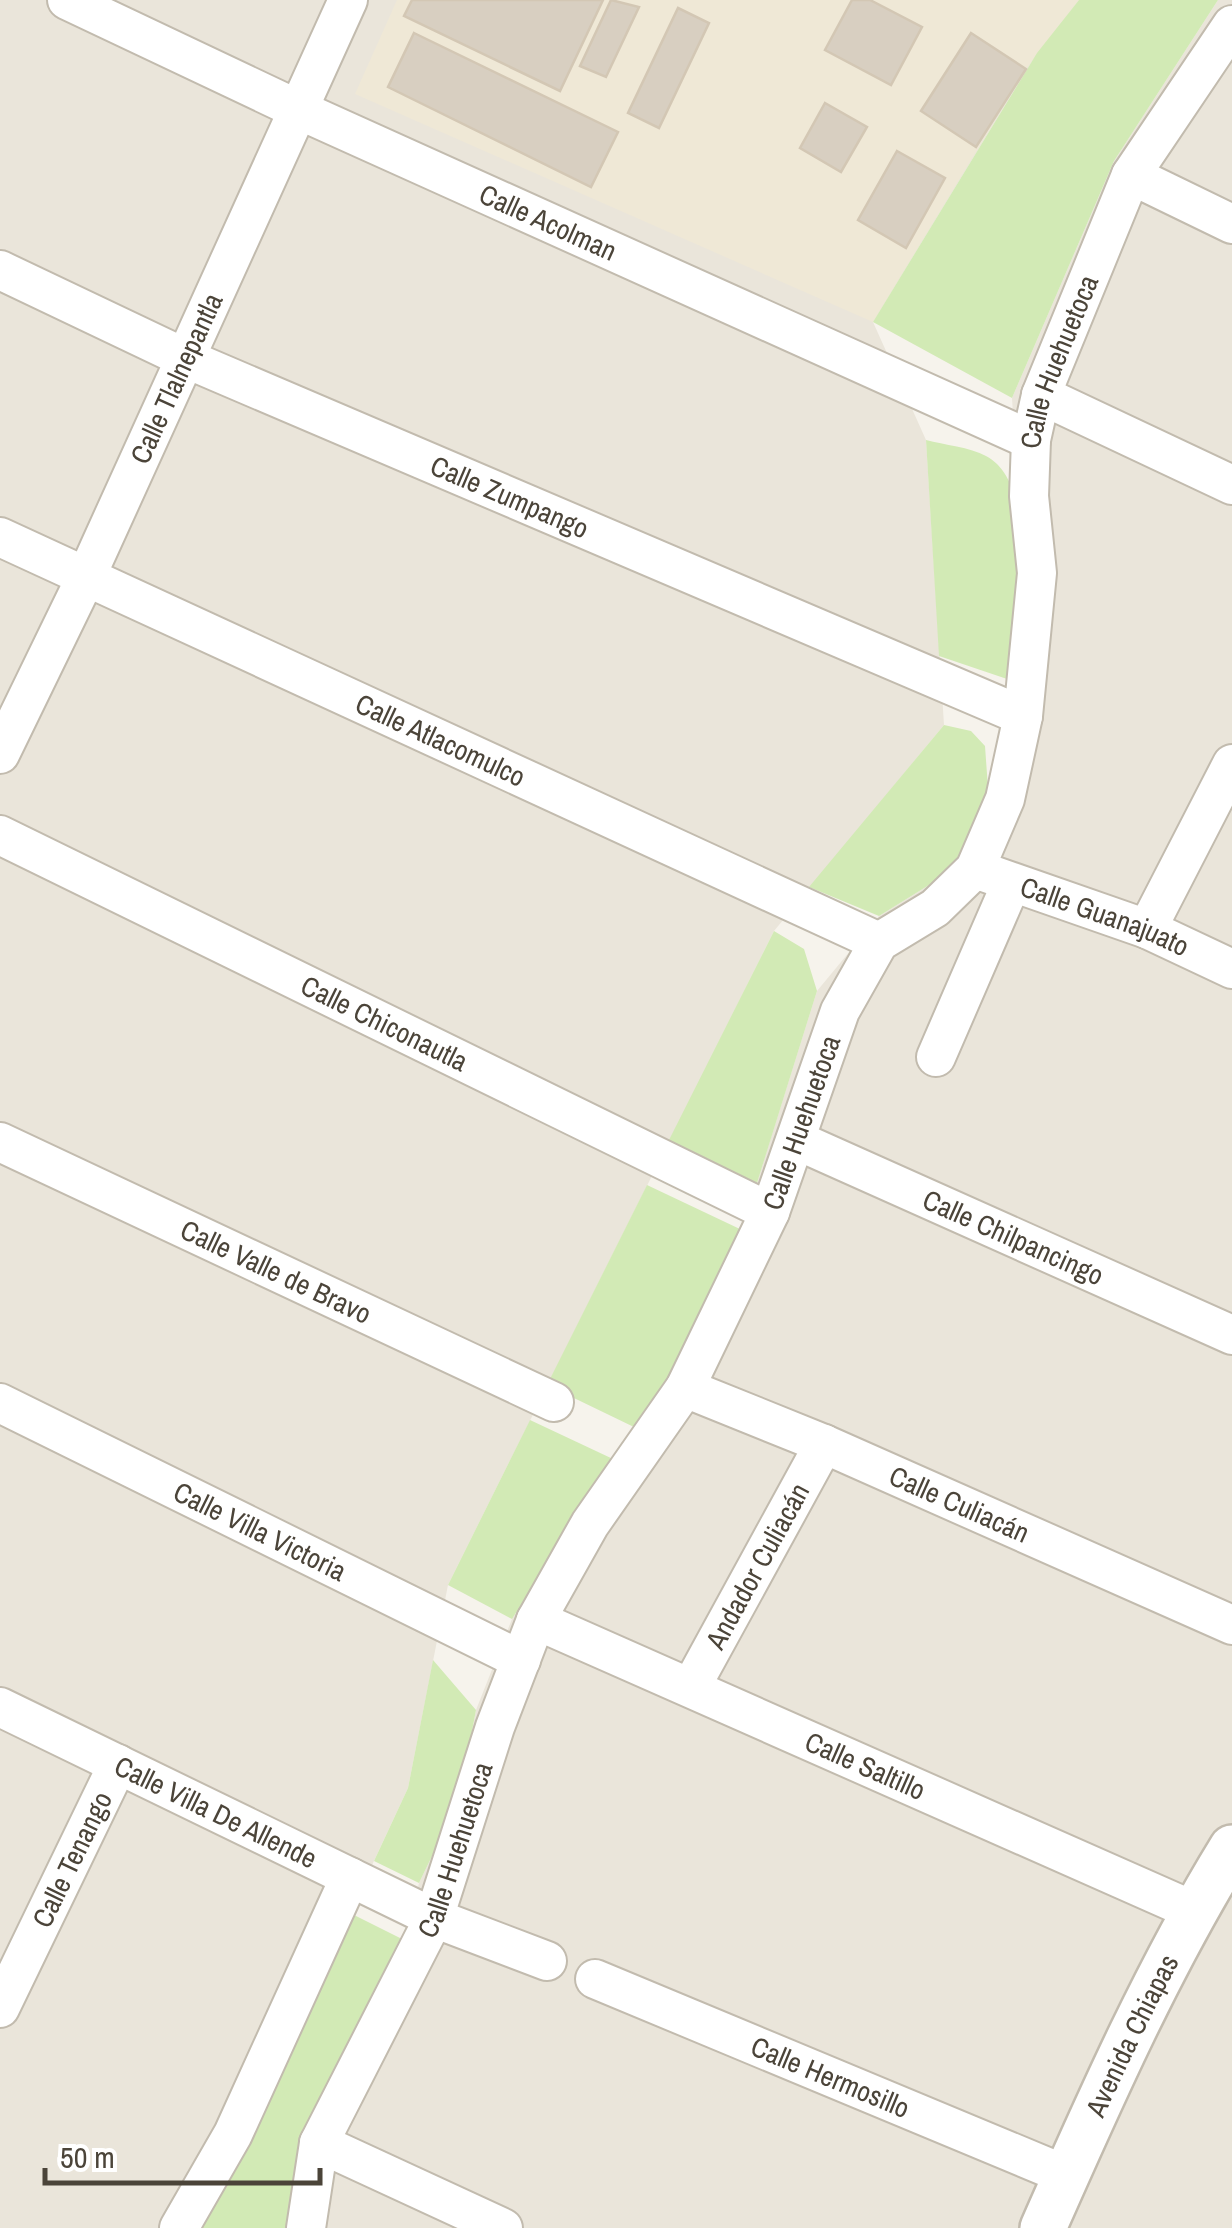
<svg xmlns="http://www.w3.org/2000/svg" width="1232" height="2228" font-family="'Archivo Narrow',sans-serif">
  <rect width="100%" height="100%" fill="#f6f3ec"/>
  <path fill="#eae5da" d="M0,0H1079L1037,53L873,322L926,440L944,725L774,931L448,1585L408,1788L240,2148L406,1941L419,1883L459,1800L476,1710L512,1619L575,1514L636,1428L742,1230L817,991L879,916L958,867L988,788L1013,681L1018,494L1012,398L1114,161L1218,0H1232V2228H0Z"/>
  <path fill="#efe8d6" d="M397,0H1079L1026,69L873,322L355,94Z"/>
  <path fill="#d2eab5" d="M1079,0H1218L1114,161L1012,398L873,322L1037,53Z
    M926,440C944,445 970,447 986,456C1042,485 1021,629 1013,681L939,656Z
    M944,725L971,731L985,746L988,788L958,867L879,916L809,887Z
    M774,931L804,949L817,991L757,1183L669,1140Z
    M647,1185L742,1230L681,1360L636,1428L547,1385Z
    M530,1420L613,1459L512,1619L448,1585Z
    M433,1660L476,1710L459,1800L419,1883L374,1861L408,1788Z
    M350,1913L406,1941L307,2131L286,2228H194Z"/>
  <path fill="#d8cfc1" stroke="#d3c7b4" stroke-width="2.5" d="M412,0H603L560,91L404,16Z
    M611,0L639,7L606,77L580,66Z
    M852,0H870L922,27L891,85L825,50Z
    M678,8L709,23L659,128L628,113Z
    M414,33L618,132L591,187L388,87Z
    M971,33L1026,69L976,147L921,111Z
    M825,103L867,127L841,172L800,148Z
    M897,151L945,178L906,248L858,220Z"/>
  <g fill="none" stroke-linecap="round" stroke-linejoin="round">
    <defs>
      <g id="minor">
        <path id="s1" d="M67,0L297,109L1031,440"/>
        <path d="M1131,175L1232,224"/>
        <path id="s2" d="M0,270L187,359L1023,716"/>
        <path d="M1041,395L1232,485"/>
        <path id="s3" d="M0,537L879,942"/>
        <path id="s4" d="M0,754L86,577L348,0"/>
        <path id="s5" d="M0,835L770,1212"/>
        <path id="s6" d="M975,869L1147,929L1232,969"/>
        <path d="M1147,929L1232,764"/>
        <path d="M936,1057L1011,884"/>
        <path id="s7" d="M796,1140L1232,1335"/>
        <path id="s8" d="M0,1142L554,1402"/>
        <path id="s9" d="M685,1388L824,1444L1232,1625"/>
        <path id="s10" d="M0,1403L521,1660"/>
        <path id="s11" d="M536,1620L1194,1911"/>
        <path id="s12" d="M691,1687L824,1444"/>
        <path id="s13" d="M0,1707L434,1918L547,1961"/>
        <path id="s14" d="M595,1979L1066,2175"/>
        <path id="s15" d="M0,2008L118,1764"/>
        <path d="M319,2143L503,2228"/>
        <path d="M179,2228L233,2134L350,1877"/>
        <path id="s16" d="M306,2228L319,2143L434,1918L495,1727L536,1620L590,1524L685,1388L770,1212L840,1011L879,942L935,908L975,869L1005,799L1023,716L1037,573L1029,496L1031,440L1041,395L1131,175L1232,25"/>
      </g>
      <g id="tertiary">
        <path id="s17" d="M1043,2228C1100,2099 1158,1968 1232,1848"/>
      </g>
    </defs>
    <use href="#minor" stroke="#c2bbae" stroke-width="42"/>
    <use href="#tertiary" stroke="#c2bbae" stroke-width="50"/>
    <use href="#minor" stroke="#fff" stroke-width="38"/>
    <use href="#tertiary" stroke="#fff" stroke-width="45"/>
  </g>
  <g text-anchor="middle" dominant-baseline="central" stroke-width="8" stroke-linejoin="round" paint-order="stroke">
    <g font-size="28" fill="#4b4439" stroke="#fff">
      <text stroke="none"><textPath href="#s1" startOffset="530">Calle Acolman</textPath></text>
      <text stroke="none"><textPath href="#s16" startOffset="2060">Calle Huehuetoca</textPath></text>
      <text stroke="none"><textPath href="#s4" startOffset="415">Calle Tlalnepantla</textPath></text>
      <text stroke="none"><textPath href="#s2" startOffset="558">Calle Zumpango</textPath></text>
      <text stroke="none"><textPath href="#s3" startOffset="485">Calle Atlacomulco</textPath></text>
      <text stroke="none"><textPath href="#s6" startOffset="138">Calle Guanajuato</textPath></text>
      <text stroke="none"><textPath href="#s5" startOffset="428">Calle Chiconautla</textPath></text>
      <text stroke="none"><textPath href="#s16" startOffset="1220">Calle Huehuetoca</textPath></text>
      <text stroke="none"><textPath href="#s7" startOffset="238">Calle Chilpancingo</textPath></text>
      <text stroke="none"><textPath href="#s8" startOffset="305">Calle Valle de Bravo</textPath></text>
      <text stroke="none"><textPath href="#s9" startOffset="298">Calle Culiacán</textPath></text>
      <text stroke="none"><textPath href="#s10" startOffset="290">Calle Villa Victoria</textPath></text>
      <text stroke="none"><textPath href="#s12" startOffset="138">Andador Culiacán</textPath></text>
      <text stroke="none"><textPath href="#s11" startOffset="360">Calle Saltillo</textPath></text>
      <text stroke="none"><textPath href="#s13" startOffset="240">Calle Villa De Allende</textPath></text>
      <text stroke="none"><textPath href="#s16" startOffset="410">Calle Huehuetoca</textPath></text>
      <text stroke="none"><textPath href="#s15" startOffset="165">Calle Tenango</textPath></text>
      <text stroke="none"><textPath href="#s17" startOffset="212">Avenida Chiapas</textPath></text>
      <text stroke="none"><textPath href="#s14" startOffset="255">Calle Hermosillo</textPath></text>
    </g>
  </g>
  <path d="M45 2168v15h275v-15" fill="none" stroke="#4b4439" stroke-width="5"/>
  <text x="60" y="2168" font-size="30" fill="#4b4439" stroke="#ffffff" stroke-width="8" paint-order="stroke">50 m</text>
</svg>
